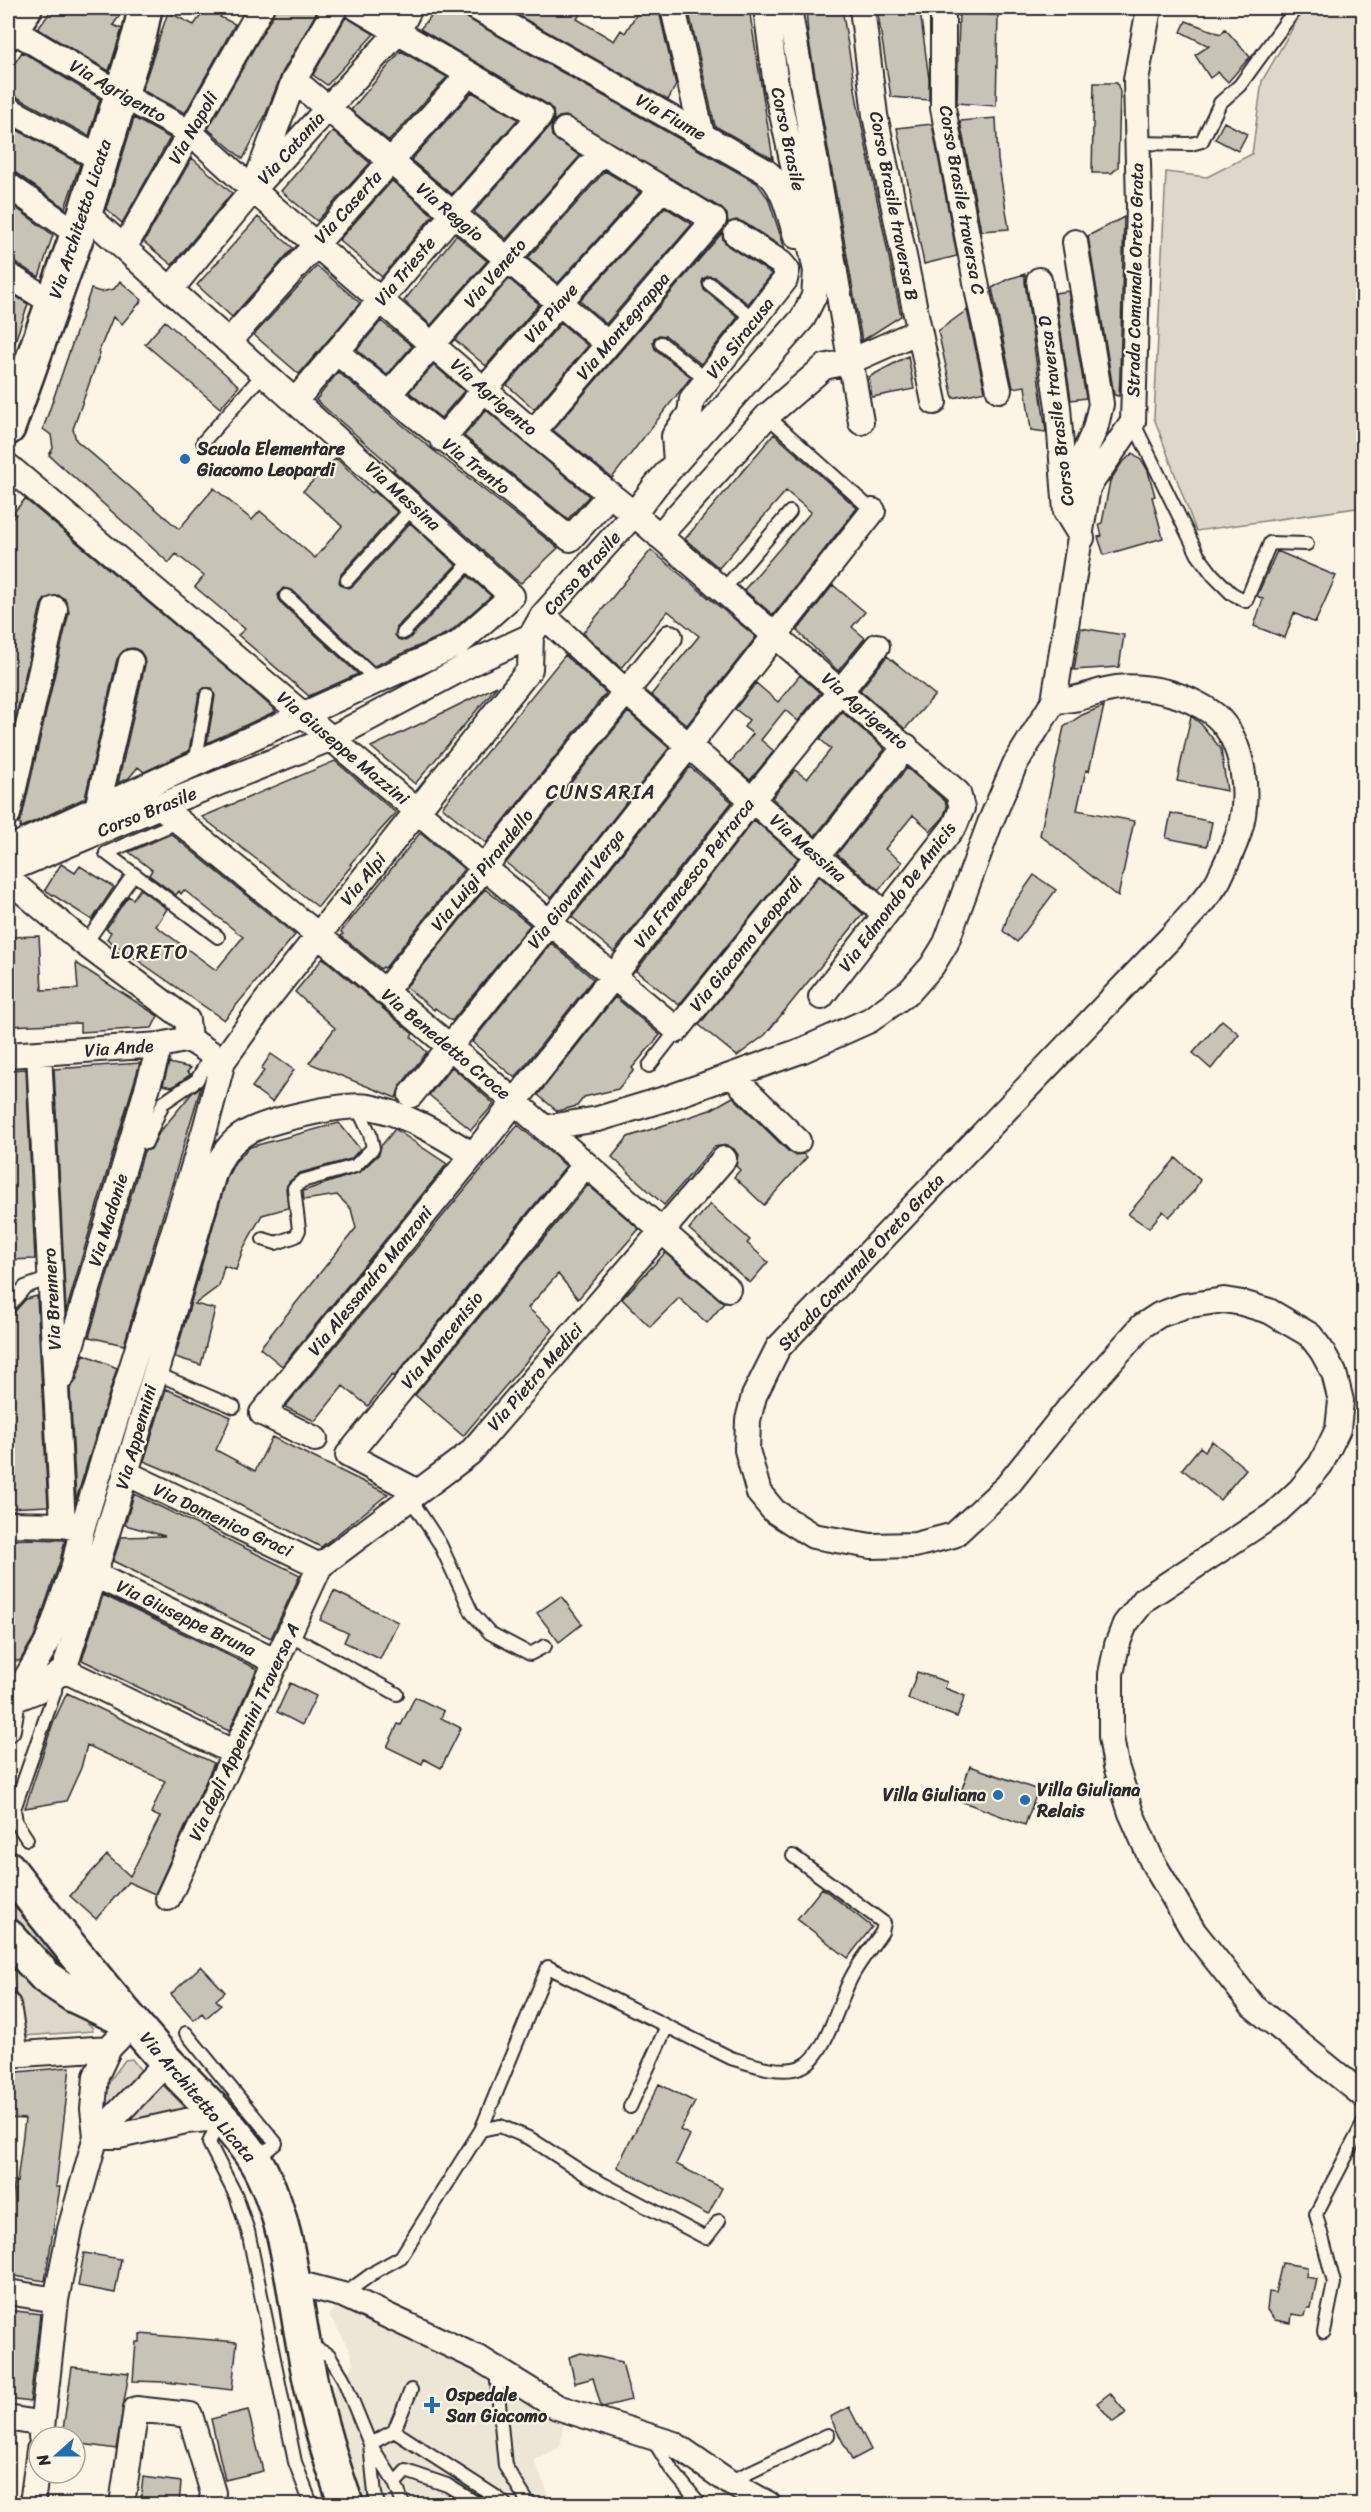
<svg xmlns="http://www.w3.org/2000/svg" width="1371" height="2512" font-family="Sriracha,sans-serif">
  <rect width="100%" height="100%" fill="#fcf5e5"/>
  <filter id="ink" filterUnits="userSpaceOnUse"><feTurbulence type="fractalNoise" baseFrequency=".0167" numOctaves="2"/><feDisplacementMap in="SourceGraphic" scale="12" xChannelSelector="R" yChannelSelector="G"/><feConvolveMatrix kernelMatrix="1 2 1 2 8 2 1 2 1" color-interpolation-filters="sRGB"/></filter>
  <g filter="url(#ink)">
    <path fill="#ece6d7" d="M335,2308L349,2312L497,2382L564,2422L560,2447L534,2460L548,2493L550,2504H363L326,2394L335,2392L333,2388L354,2366L349,2348L330,2316L331,2311Z"/>
    <path fill="#ded8ca" stroke="#84827a" stroke-width="1.5" d="M1288,8H1363V507L1196,531L1154,418L1166,172L1207,177L1252,154L1262,81L1299,17Z
      M8,1887L74,1972L67,1978L27,1939L9,1915Z
      M21,1968L92,2027L93,2031L24,2036L19,2029L13,1969Z
      M132,2059L142,2072L110,2105L103,2099L101,2093L125,2060Z
      M161,2083L188,2110L139,2121L132,2118L131,2114Z"/>
    <path fill="#c8c3b7" stroke="#2b2b2b" stroke-width="1.5" d="M53,8H125L113,25L122,29L109,71L38,29Z
      M206,8H225L220,17L235,24L185,113L142,90L168,12L194,25Z
      M275,8H319L282,73L265,116L243,159L208,129L273,15Z
      M438,8H463L464,15L470,20L757,183L768,198L785,249L743,222L736,220L728,223L727,214L721,208L566,116L559,117L553,122L551,129L552,136L580,156L506,239L474,212L551,125L554,119L553,110L547,104L420,29Z
      M505,8H584L577,19L614,41L621,30L625,33L639,10L645,14L659,11L676,85L668,100Z
      M688,8H749L773,159L715,126Z
      M806,8H842L858,107L901,316L862,341L808,36Z
      M877,8L920,11L929,79V100L891,97Z
      M959,13L998,15L996,106L957,103Z
      M346,17L374,34L327,85L313,75Z
      M1186,21L1221,34L1225,29L1250,57L1228,82L1218,72L1210,78L1195,55L1209,46L1181,32Z
      M401,51L447,77L389,141L351,110Z
      M22,52L100,99L89,136L15,96L8,95V73Z
      M1094,83H1117L1120,92L1118,167L1112,173H1092Z
      M472,92L518,119L452,194L411,160Z
      M134,118L170,138L122,223L106,209Z
      M996,118L998,160L1009,229L981,231L960,121Z
      M1224,122L1247,134L1238,151L1215,139Z
      M932,124L957,256L924,264L897,128Z
      M8,125L80,164L65,208L16,173L8,171Z
      M333,131L370,163L317,221L281,191Z
      M192,158L232,193L172,265L144,242Z
      M605,171L640,192L558,283L528,258Z
      M392,181L433,215L382,277L339,240Z
      M8,202L53,235L39,277L16,263L8,261Z
      M665,207L692,224L606,324L580,301Z
      M258,217L293,248L232,317L197,285Z
      M1124,217L1120,374L1119,396L1114,395L1088,236Z
      M722,233L723,240L728,246L772,274L748,304L715,277L708,276L703,279L702,283L704,290L738,317L701,364L666,336L659,335L654,338L653,342L655,349L691,377L612,478L553,430Z
      M456,235L487,261L431,325L404,301Z
      M317,266L360,303L299,374L254,335Z
      M1025,274V282L1046,432L1031,430L1025,386L1013,388L992,288L1008,279Z
      M509,279L539,304L486,366L455,340Z
      M120,281L142,300L122,324L113,317L99,351L100,353L73,429L76,440L179,529L214,488L252,520L260,511L315,558L342,526L303,491L336,458L372,493L374,491L397,512L341,574L339,582L342,586L349,588L353,586L410,523L456,565L397,627L395,635L398,639L405,641L409,639L468,576L491,596L450,632L374,666L292,590L283,588L278,595L280,602L358,674L309,696L238,635L245,629L195,587L204,576L176,554L169,563L49,455L53,448L51,435L43,429L91,289L101,292L114,289Z
      M8,291L28,304L10,356H8Z
      M1068,291L1086,398L1071,400L1055,293Z
      M967,310L985,391L953,398L938,331Z
      M165,321L239,386L220,408L145,344Z
      M381,321L412,346L387,375L357,350Z
      M561,323L588,346L534,409L507,385Z
      M908,356L914,389L872,397L869,377Z
      M434,365L464,391L441,418L409,392Z
      M338,372L433,450L558,548L521,583L515,579L393,470L395,469L316,400Z
      M486,410L589,496L568,519L464,436Z
      M774,434L857,508L773,615L744,590L811,512L786,491L719,568L685,539Z
      M1133,453L1143,462L1148,471L1155,496L1152,497L1163,538L1104,555L1098,537L1102,536L1099,524L1102,523L1110,481L1121,464Z
      M25,499L250,688L276,711L207,743L215,696L212,688H204L199,694L189,751L144,772L138,767L129,778L118,783L145,665L144,657L140,651L134,648L126,649L117,659L85,798L20,828L21,824H18L22,817L69,612L65,599L58,595L45,599L41,605L8,752V523L16,514L14,512Z
      M651,550L756,637L687,725L651,695L699,636L668,611L621,668L583,633Z
      M1277,551L1336,576L1315,623L1294,613L1285,638L1254,626L1263,599L1257,596Z
      M833,585L865,612L852,627L865,638L838,671L797,631Z
      M1081,628L1124,635L1119,667L1074,670Z
      M565,655L606,693L486,843L442,807Z
      M887,656L935,695L905,729L860,690Z
      M800,675L820,693L798,721L785,710L761,740L774,751L750,780L730,763L753,734L744,727L749,720L735,709L756,683L778,702Z
      M497,686L415,784L371,747L418,725Z
      M1104,706L1089,771L1086,770L1077,810L1134,821L1118,897L1040,835L1064,727L1082,715Z
      M628,712L669,748L551,898L506,863Z
      M842,712L885,749L815,836L772,798L795,770L807,779L831,749L820,739Z
      M1191,716L1201,724L1221,749L1227,791L1177,781Z
      M335,761L396,813L350,864L352,865L318,907L202,817Z
      M690,767L732,802L614,952L572,917Z
      M907,768L945,801L947,807L943,818L931,831L913,815L885,849L902,862L879,890L837,854Z
      M1171,813L1212,822L1207,846L1166,838Z
      M754,820L798,858L679,1005L636,971Z
      M420,833L464,869L385,968L383,967L381,969L341,936L343,934L341,932Z
      M171,834L295,935L224,1020L107,939L111,932L106,929L128,896L133,899L140,889L167,909L156,926L216,970L243,937L184,890L181,894L179,891L176,895L149,875L152,870L129,852Z
      M61,864L75,873L80,866L114,887L92,920L45,890Z
      M1034,875L1056,890L1017,942L1003,931L1010,909Z
      M819,876L863,914L765,1035L737,1056L699,1025Z
      M485,889L530,925L452,1021L435,1008L434,1010L406,987Z
      M39,936L42,990L78,989L76,963L158,1016L152,1028L80,1032V1023L8,1026V937Z
      M551,943L593,979L515,1078L472,1042Z
      M323,958L413,1034L411,1037L427,1052L400,1086L396,1098L309,1063L335,1028L295,992Z
      M615,997L660,1035L632,1068L634,1070L618,1089L584,1097L577,1106L557,1111L538,1095Z
      M1222,1020L1239,1034L1211,1069L1193,1053Z
      M271,1054L294,1070L272,1102L252,1087L264,1071L261,1069Z
      M140,1063L98,1202L66,1312L54,1069Z
      M169,1063L191,1068L187,1072L191,1074L172,1087L163,1085Z
      M452,1067L494,1104L471,1130L429,1095Z
      M26,1069L35,1259L8,1260V1070Z
      M201,1087L124,1345L89,1337L144,1151L151,1149L159,1133L192,1093Z
      M733,1097L788,1151L795,1155L803,1154L807,1157L764,1205L734,1177L740,1170L736,1166L738,1155L734,1149L727,1145L714,1147L664,1205L612,1157L628,1137L710,1110Z
      M339,1123L360,1149L351,1159L300,1173L289,1182L286,1188L288,1208L262,1215L243,1249L236,1270L224,1266L219,1286L195,1304L215,1309L201,1365L175,1357L227,1178L235,1162L250,1147Z
      M518,1125L566,1166L394,1377L392,1375L368,1406L343,1386L315,1421L285,1407Z
      M395,1129L447,1164L282,1366L260,1348L356,1228L351,1209L337,1195L304,1200L303,1191L360,1172L379,1154L381,1146Z
      M1176,1158L1200,1180L1194,1191L1169,1217L1163,1211L1149,1228L1128,1214Z
      M588,1185L639,1229L578,1299L558,1274L528,1308L553,1330L463,1436L415,1395Z
      M710,1204L750,1240L747,1243L768,1262L750,1283L689,1229Z
      M665,1253L724,1303L707,1323L679,1298L650,1327L622,1299Z
      M37,1296L48,1506L8,1508V1319L26,1299Z
      M84,1354L117,1368L76,1500L70,1388L76,1381Z
      M166,1389L231,1417L216,1450L255,1471L272,1437L388,1494L321,1547L199,1484L144,1461Z
      M1212,1441L1246,1469L1220,1500L1182,1469L1200,1447L1205,1451Z
      M134,1494L300,1575L271,1638L113,1561L121,1537L165,1536L125,1525Z
      M29,1539L65,1540L60,1561L34,1637L20,1661L8,1660V1540Z
      M334,1591L398,1622L380,1659L344,1642L348,1633L320,1620Z
      M103,1595L257,1669L229,1731L82,1660Z
      M561,1596L582,1624L559,1642L537,1613Z
      M917,1672L947,1682L945,1688L965,1696L957,1717L908,1699Z
      M290,1683L316,1696L302,1725L277,1712Z
      M67,1693L214,1763L155,1894L128,1882L96,1919L70,1896L107,1855L130,1876L160,1817L151,1813L165,1781L87,1745L81,1768L66,1801L25,1808L53,1723Z
      M415,1697L444,1711L441,1718L461,1728L441,1768L424,1759L422,1764L387,1747L398,1724L401,1725Z
      M970,1766L1038,1790L1025,1825L958,1800Z
      M822,1888L872,1927L848,1958L797,1919Z
      M201,1966L225,1992L216,2000L221,2005L206,2018L202,2013L194,2020L171,1994Z
      M70,2067L56,2187H60L45,2281L8,2275V2230L14,2181L17,2182L25,2119L8,2118V2073Z
      M659,2084L695,2102L680,2130L690,2135L676,2164L722,2188L708,2215L617,2167Z
      M84,2253L121,2259L115,2293L78,2286Z
      M1282,2263L1307,2267L1306,2277L1317,2279L1311,2308H1307L1305,2316L1292,2314L1291,2323L1275,2320L1267,2310L1269,2292L1275,2293Z
      M8,2310L40,2314L30,2402L8,2399Z
      M140,2334L237,2342L232,2390L165,2382L133,2381L136,2342H140Z
      M581,2353L622,2362L631,2400L603,2407L601,2406L593,2378L575,2383L569,2357Z
      M72,2367L129,2373L116,2449L75,2443V2437H62Z
      M1110,2393L1126,2413L1113,2422L1097,2403Z
      M849,2407L871,2450L852,2460L830,2417Z
      M248,2410L263,2471L225,2480L211,2419Z
      M143,2477L181,2482L179,2505H140Z"/>
    <g fill="none" stroke-linecap="round" stroke-linejoin="round">
      <defs>
        <path id="lane" d="M1137,143L1191,144L1202,141L1220,103L1240,85L1296,8
          M710,284L755,320
          M661,343L707,380
          M767,416L873,511
          M1133,422L1198,555L1213,575L1231,593L1246,601L1270,543L1307,544
          M203,442L264,373
          M347,580L414,506
          M723,590L790,512
          M286,596L378,681
          M403,633L473,559
          M195,764L207,695
          M180,821L106,853L218,937
          M85,944L133,875
          M649,1066L677,1030
          M146,1143L163,1103L197,1080L212,1053
          M263,1239L276,1243L296,1236L299,1230L294,1188L302,1181L355,1166L373,1148L370,1134L357,1107
          M8,1307L25,1287L50,1278
          M155,1373L234,1407
          M410,1498L440,1544L472,1613L490,1633L530,1654L545,1646
          M289,1635L397,1694
          M27,1839L16,1822L14,1809L55,1691L56,1678
          M186,2033L276,2143L255,2160
          M630,2107L667,2026
          M219,2120L209,2143L236,2196L248,2231L295,2462L311,2504
          M481,2130L500,2126L531,2139L588,2176L706,2238L719,2221
          M343,2295L376,2271L401,2257L481,2130L548,1967L731,2058C751,2064 782,2076 803,2066C826,2055 839,2001 851,1978C859,1962 872,1947 882,1932L884,1923L793,1856
          M1324,2332L1334,2283L1316,2214L1364,2122
          M306,2344L329,2355L343,2378L370,2444L375,2494L378,2504
          M498,2369L497,2382L505,2466L529,2504
          M411,2390L394,2431L370,2444L395,2483L406,2471L447,2485L478,2504
          M394,2431L498,2498L505,2504
          M652,2438L671,2469L700,2504
          M729,2482L828,2435
          M395,2483L403,2504"/>
        <path id="street" d="M477,8L765,171C784,184 789,215 796,236
          M673,8L702,135
          M789,8L861,422
          M862,8L875,115L934,402
          M943,8V108L979,298L999,390
          M11,29L120,94L191,133L253,190L533,432L634,514L958,793L962,808L955,825L821,997
          M294,80L607,343
          M8,109L101,159
          M258,176L294,80L335,8
          M8,185L76,233
          M1075,242L1101,404L1095,429L1083,456L1088,487
          M124,248L261,8
          M8,275L53,303
          M1039,280L1058,407L1066,512L1082,538
          M171,289L253,190L398,32L410,8
          M229,341L469,74
          M336,352L570,539L610,494
          M388,395L602,152
          M295,401L453,214L540,116L357,8
          M533,432L714,220L565,130
          M442,439L559,303L662,189
          M676,462L674,436L690,413L692,399L785,280L787,270L781,263L736,234
          M8,466L677,1030L906,746
          M659,536L767,416L824,367L851,361L919,331
          M543,615L626,692L885,914
          M1054,701C1080,701 1094,691 1117,688C1134,686 1159,689 1176,695C1187,698 1207,708 1216,716C1245,742 1250,797 1239,832C1234,848 1226,864 1219,879C1209,898 1186,919 1172,936L778,1348L754,1396L748,1420L747,1450L759,1493L774,1511L813,1536L871,1546L915,1545L954,1535L1007,1486L1071,1406L1142,1326L1159,1315L1184,1306L1224,1300L1242,1303L1269,1311L1310,1335L1322,1351L1334,1373L1341,1401L1338,1429L1321,1464L1300,1490L1273,1515L1145,1599L1125,1624L1117,1645L1111,1674V1737L1116,1766L1131,1813L1152,1861L1194,1932L1253,2006L1364,2096
          M160,806L318,935L515,1102L728,1289
          M97,809L131,662
          M8,814L55,609
          M8,849L458,644L512,596L85,213
          M8,870L160,806L332,738L478,660L531,636L543,615L634,514L656,485L803,318L814,296L816,271L776,86L766,8
          M8,879L85,944L187,1020L189,1039
          M384,992L670,637
          M39,1053L63,1525L82,1529
          M8,1055L160,1045L189,1039L223,1061
          M732,1076L798,1141
          M411,1095L550,922L873,511
          M544,1128L598,1119L668,1098L803,1050L870,1020L910,991L932,966L946,943L990,823L1015,764L1054,701L1088,487L1133,422L1139,205L1136,80L1149,8
          M62,1377L160,1045
          M315,1439L262,1413L473,1155L752,800L877,646
          M126,1473L320,1566
          M418,1492L348,1455L586,1164
          M8,1524L63,1525
          M95,1575L277,1662
          M64,1670L235,1753
          M13,1700L38,1690L64,1670L126,1473L214,1173C220,1158 229,1143 244,1134C267,1120 344,1103 369,1107C407,1114 441,1135 473,1155
          M8,1729L13,1700L47,1643L74,1565L82,1529L205,1129L223,1061L266,1001L530,669L531,636
          M168,1898L320,1566L470,1453L724,1159
          M8,2005L16,2054
          M8,2055L109,2048
          M96,2136H119L186,2121L219,2118
          M96,2136L167,2062
          M293,2282L343,2295L480,2359L557,2407L674,2444L729,2482L768,2504
          M8,2292L56,2300
          M8,2418L42,2424
          M41,2437L56,2300L70,2229L96,2136L93,2109L96,2076L109,2048L133,2023
          M32,2504L39,2450
          M122,2504L136,2409L190,2415L213,2493L211,2504"/>
        <path id="secondary" d="M8,33L25,8
          M8,428L85,213L140,33L145,8
          M8,1868C59,1934 111,1998 166,2061C195,2092 246,2137 263,2175C288,2226 293,2287 303,2342C312,2398 327,2451 346,2504
          M8,1936L46,1977L73,1995L124,2019"/>
      </defs>
      <use href="#lane" stroke="#2b2b2b" stroke-width="16"/>
      <use href="#street" stroke="#2b2b2b" stroke-width="28"/>
      <use href="#secondary" stroke="#2b2b2b" stroke-width="38"/>
      <use href="#lane" stroke="#fcf5e5" stroke-width="12"/>
      <use href="#street" stroke="#fcf5e5" stroke-width="24"/>
      <use href="#secondary" stroke="#fcf5e5" stroke-width="33"/>
    </g>
  </g>
  <g fill="#1f6fb2" stroke="#fcf5e5" stroke-width="2">
    <circle cx="185" cy="459" r="6"/>
    <circle cx="998" cy="1795" r="6"/>
    <circle cx="1025" cy="1800" r="6"/>
    <path d="M429 2396h6v6h6v6h-6v6h-6v-6h-6v-6h6z"/>
  </g>
  <g text-anchor="middle" dominant-baseline="central" stroke-width="4.5" stroke-linejoin="round" paint-order="stroke">
    <g font-size="18" fill="#2b2b2b" stroke="#fcf5e5">
      <text transform="translate(118 91) rotate(30)">Via Agrigento</text>
      <text transform="translate(671 117) rotate(29)">Via Fiume</text>
      <text transform="translate(193 128) rotate(-60)">Via Napoli</text>
      <text transform="translate(788 139) rotate(78)">Corso Brasile</text>
      <text transform="translate(291 148) rotate(-48)">Via Catania</text>
      <text transform="translate(962 200) rotate(80)">Corso Brasile traversa C</text>
      <text transform="translate(894 206) rotate(79)">Corso Brasile traversa B</text>
      <text transform="translate(348 207) rotate(-48)">Via Caserta</text>
      <text transform="translate(450 212) rotate(40)">Via Reggio</text>
      <text transform="translate(80 219) rotate(-72)">Via Architetto Licata</text>
      <text transform="translate(405 271) rotate(-50)">Via Trieste</text>
      <text transform="translate(495 273) rotate(-49)">Via Veneto</text>
      <text transform="translate(1135 280) rotate(-89)">Strada Comunale Oreto Grata</text>
      <text transform="translate(551 313) rotate(-49)">Via Piave</text>
      <text transform="translate(623 326) rotate(-50)">Via Montegrappa</text>
      <text transform="translate(740 338) rotate(-52)">Via Siracusa</text>
      <text transform="translate(494 397) rotate(41)">Via Agrigento</text>
      <text transform="translate(1056 411) rotate(-97)">Corso Brasile traversa D</text>
      <text transform="translate(476 466) rotate(38)">Via Trento</text>
      <text transform="translate(403 496) rotate(42)">Via Messina</text>
      <text transform="translate(582 573) rotate(-48)">Corso Brasile</text>
      <text transform="translate(865 711) rotate(41)">Via Agrigento</text>
      <text transform="translate(343 748) rotate(40)">Via Giuseppe Mazzini</text>
      <text transform="translate(147 812) rotate(-22)">Corso Brasile</text>
      <text transform="translate(808 848) rotate(41)">Via Messina</text>
      <text transform="translate(482 870) rotate(-51)">Via Luigi Pirandello</text>
      <text transform="translate(694 873) rotate(-52)">Via Francesco Petrarca</text>
      <text transform="translate(363 879) rotate(-51)">Via Alpi</text>
      <text transform="translate(576 889) rotate(-52)">Via Giovanni Verga</text>
      <text transform="translate(897 897) rotate(-53)">Via Edmondo De Amicis</text>
      <text transform="translate(746 944) rotate(-51)">Via Giacomo Leopardi</text>
      <text transform="translate(446 1044) rotate(40)">Via Benedetto Croce</text>
      <text transform="translate(119 1048) rotate(-4)">Via Ande</text>
      <text transform="translate(108 1220) rotate(-73)">Via Madonie</text>
      <text transform="translate(861 1262) rotate(-47)">Strada Comunale Oreto Grata</text>
      <text transform="translate(370 1281) rotate(-51)">Via Alessandro Manzoni</text>
      <text transform="translate(52 1299) rotate(-93)">Via Brennero</text>
      <text transform="translate(442 1340) rotate(-51)">Via Moncenisio</text>
      <text transform="translate(535 1377) rotate(-49)">Via Pietro Medici</text>
      <text transform="translate(136 1437) rotate(-74)">Via Appennini</text>
      <text transform="translate(223 1520) rotate(25)">Via Domenico Graci</text>
      <text transform="translate(186 1618) rotate(26)">Via Giuseppe Bruna</text>
      <text transform="translate(244 1732) rotate(-65)">Via degli Appennini Traversa A</text>
      <text transform="translate(198 2097) rotate(49)">Via Architetto Licata</text>
    </g>
    <g font-size="18" font-weight="bold" fill="#2b2b2b" stroke="#fcf5e5" text-anchor="start">
      <text x="197" y="449">Scuola Elementare<tspan x="197" dy="21">Giacomo Leopardi</tspan></text>
      <text x="1037" y="1790">Villa Giuliana<tspan x="1037" dy="21">Relais</tspan></text>
      <text x="986" y="1795" text-anchor="end">Villa Giuliana</text>
      <text x="446" y="2395">Ospedale<tspan x="446" dy="21">San Giacomo</tspan></text>
    </g>
    <g font-size="20" letter-spacing="1.5" fill="#2b2b2b" stroke="#fcf5e5">
      <text x="601" y="792">CUNSARIA</text>
      <text x="150" y="952">LORETO</text>
    </g>
  </g>
  <rect width="1371" height="2512" fill="none" stroke="#fcf5e5" stroke-width="30"/>
  <rect x="15" y="15" width="1341" height="2482" fill="none" stroke="#2b2b2b" stroke-width="2" filter="url(#ink)"/>
  <g transform="translate(57 2455) rotate(249)"><circle r="28" fill="#fcf5e5" stroke="#a8a49b" stroke-width="1.5"/>
  <path d="M0-4.5L10 22L0 15L-10 22Z" fill="#1f6fb2"/>
  <text y="-9" font-size="16" font-weight="bold" text-anchor="middle" fill="#2b2b2b">N</text>
  </g>
</svg>
